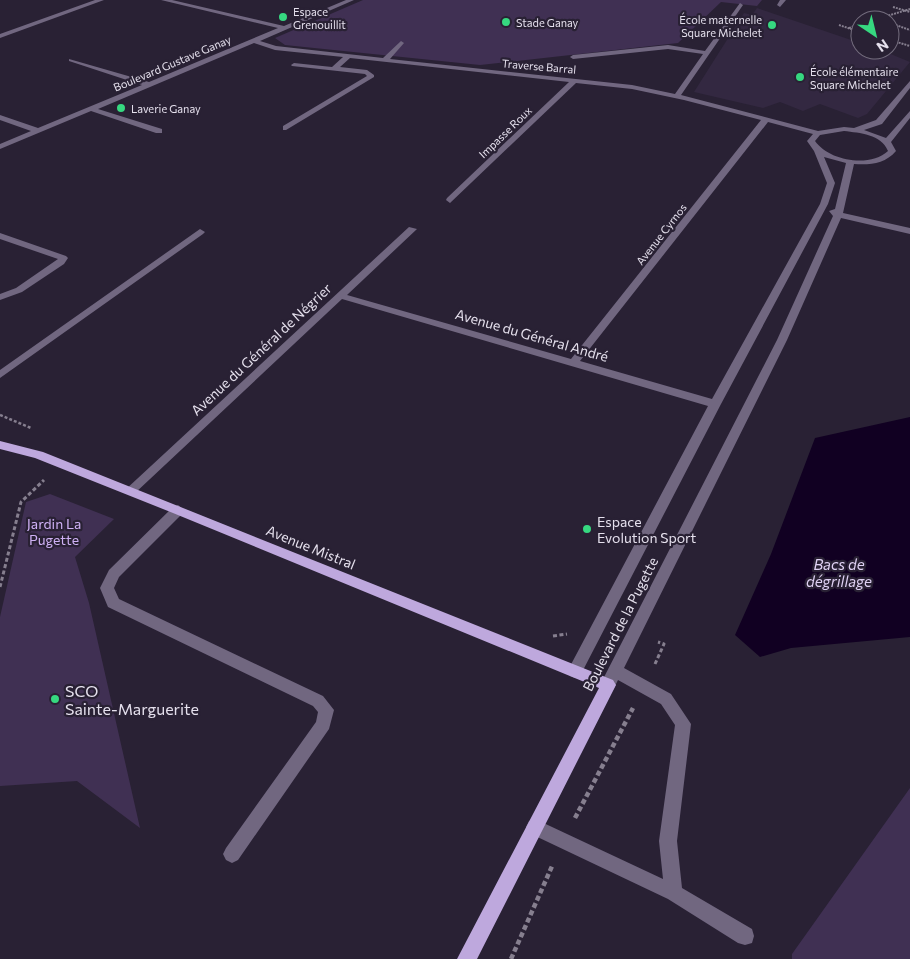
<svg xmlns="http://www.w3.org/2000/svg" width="910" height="959" font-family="Commissioner,sans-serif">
  <rect width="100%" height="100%" fill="#292134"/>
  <path fill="#332841" d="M757,8L860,43V50H881L910,62L867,114L858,118L820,104L803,111L780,102L763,108L694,92L744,13L752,15Z"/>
  <path fill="#403053" d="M363,0H762L757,6L721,2L678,43L480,65L285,45L275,38Z
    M50,494L114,519L75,557L89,603L140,828L77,781L0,786V617L26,502Z
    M910,788V959H792V954Z"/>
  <path fill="#102" d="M910,417V637L791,648L760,657L735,635L771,554L815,438Z"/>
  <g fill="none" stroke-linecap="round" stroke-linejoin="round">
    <path stroke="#867f8f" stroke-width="2" stroke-dasharray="2 1" stroke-linecap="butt" d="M893,7L910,12
      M867,16L876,19
      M874,20L910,9
      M890,23L910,30
      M839,25L860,32
      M849,28L860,24
      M890,40L910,46"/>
    <path stroke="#867f8f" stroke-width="2.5" stroke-dasharray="3 2" stroke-linecap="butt" d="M0,415L31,428"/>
    <path stroke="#867f8f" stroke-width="3" stroke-dasharray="4 2.5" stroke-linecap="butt" d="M0,587L21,502L44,480
      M553,636L567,634
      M655,664L664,644L658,642"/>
    <path stroke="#867f8f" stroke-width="4.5" stroke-dasharray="5 3" stroke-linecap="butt" d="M575,818L633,708
      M511,959L553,864"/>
    <path fill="#716780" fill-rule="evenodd" d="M95,0H104L0,38V34Z
      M161,0H172L284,26L346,0H354L260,41L276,46L383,58L401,41L404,43L390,59L632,85L675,94L703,54L668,49L573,59L570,57L573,55L668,45L705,51L740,3L743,5L681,95L818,131L844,127L854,128L876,120L910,81V88L882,124L864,130L886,138L910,111V118L891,142L896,151C885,164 870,165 854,164L843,213L910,228V234L841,218L787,340L624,668L671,694L691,724L677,841L682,888L752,929L754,936L752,943L745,945L738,943L668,899L529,833L526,827L529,821L535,819L663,879L659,841L675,725L661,704L618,680L613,690L608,691L603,690L600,685L777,340L833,216L829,211L835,209L846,163L824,157L835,183L828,204L721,404L580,676L575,678L570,676L567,672L708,406L342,299L134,494H126L124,491L409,227L417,229L347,295L571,359L761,120L684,100L632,89L576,83L450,203L446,200L447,198L569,82L350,58L340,67L367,70L374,75V77L286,130H283V126L367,76L365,74L292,66L291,65L294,63L332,67L343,57L275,50L254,43L98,109L162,129V133H156L91,111L0,149V144L31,131L0,120V115L38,128L142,85L69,61V59L149,82L278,28ZM768,122L813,134L807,141L814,151L827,183L820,204L712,399L580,361ZM844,131C860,133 881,134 888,151C870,168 829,161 815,141L820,135Z
      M780,0H786L780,7L777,5Z
      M200,229L205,232L203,234L0,378V370Z
      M0,233L66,256L68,258L64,264L22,292L0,300V294L16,288L58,259L0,239Z
      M178,505L184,510L183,513L119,577L114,588L119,599L323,696L334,710L329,729L238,860L232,863L226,860L223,854L226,848L316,722L318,712L313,706L108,607L100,588L109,570L173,507Z"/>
    <path fill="#bea8dd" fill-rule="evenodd" d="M0,441L43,452L613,680L616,685L477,959H457L599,688L173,513L35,458L0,449Z"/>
  </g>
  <g fill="#36d880" stroke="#292134" stroke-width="2">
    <circle cx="283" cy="17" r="5"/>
    <circle cx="506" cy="22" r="5"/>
    <circle cx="772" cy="25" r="5"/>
    <circle cx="800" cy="77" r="5"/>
    <circle cx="121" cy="108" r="5"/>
    <circle cx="587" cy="529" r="5"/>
    <circle cx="55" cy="699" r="5"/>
  </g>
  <g text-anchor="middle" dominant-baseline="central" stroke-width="4.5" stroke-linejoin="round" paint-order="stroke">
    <g font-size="11" fill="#e5e0ed" stroke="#292134" text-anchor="start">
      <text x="293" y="11">Espace<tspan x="293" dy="13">Grenouillit</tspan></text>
      <text x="762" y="19" text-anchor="end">École maternelle<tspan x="762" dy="13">Square Michelet</tspan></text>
      <text x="516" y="22">Stade Ganay</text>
      <text x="810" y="71">École élémentaire<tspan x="810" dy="13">Square Michelet</tspan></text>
      <text x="131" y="108">Laverie Ganay</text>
    </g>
    <g font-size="11" fill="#e5e0ed" stroke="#292134">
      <text transform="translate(172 63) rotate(-23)">Boulevard Gustave Ganay</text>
      <text transform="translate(539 66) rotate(5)">Traverse Barral</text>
      <text transform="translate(505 132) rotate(-44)">Impasse Roux</text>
      <text transform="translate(661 234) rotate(-52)">Avenue Cyrnos</text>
    </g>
    <g font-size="14" fill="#e5e0ed" stroke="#292134">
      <text transform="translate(532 335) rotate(16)">Avenue du Général André</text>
      <text transform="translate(261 349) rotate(-43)">Avenue du Général de Négrier</text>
      <text transform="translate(311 547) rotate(22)">Avenue Mistral</text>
      <text transform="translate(620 624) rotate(-63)">Boulevard de la Pugette</text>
    </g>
    <g font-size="14" fill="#e5e0ed" stroke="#292134" text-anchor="start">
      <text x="597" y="521">Espace<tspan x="597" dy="16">Evolution Sport</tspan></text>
    </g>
    <g font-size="14" fill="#cfb1f5" stroke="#292134">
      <text x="54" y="523">Jardin La<tspan x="54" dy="16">Pugette</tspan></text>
    </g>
    <g font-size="15" font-style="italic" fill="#dfd1f3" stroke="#292134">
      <text x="839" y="564">Bacs de<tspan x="839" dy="17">dégrillage</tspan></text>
    </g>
    <g font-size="16" fill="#e5e0ed" stroke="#292134" text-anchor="start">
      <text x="65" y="690">SCO<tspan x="65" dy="18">Sainte-Marguerite</tspan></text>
    </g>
  </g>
  <g transform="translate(875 35) rotate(145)"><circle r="24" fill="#292134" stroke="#746d7e"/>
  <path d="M0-4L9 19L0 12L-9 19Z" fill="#36d880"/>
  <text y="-8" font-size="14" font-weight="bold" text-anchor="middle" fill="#e5e0ed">N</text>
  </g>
</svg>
